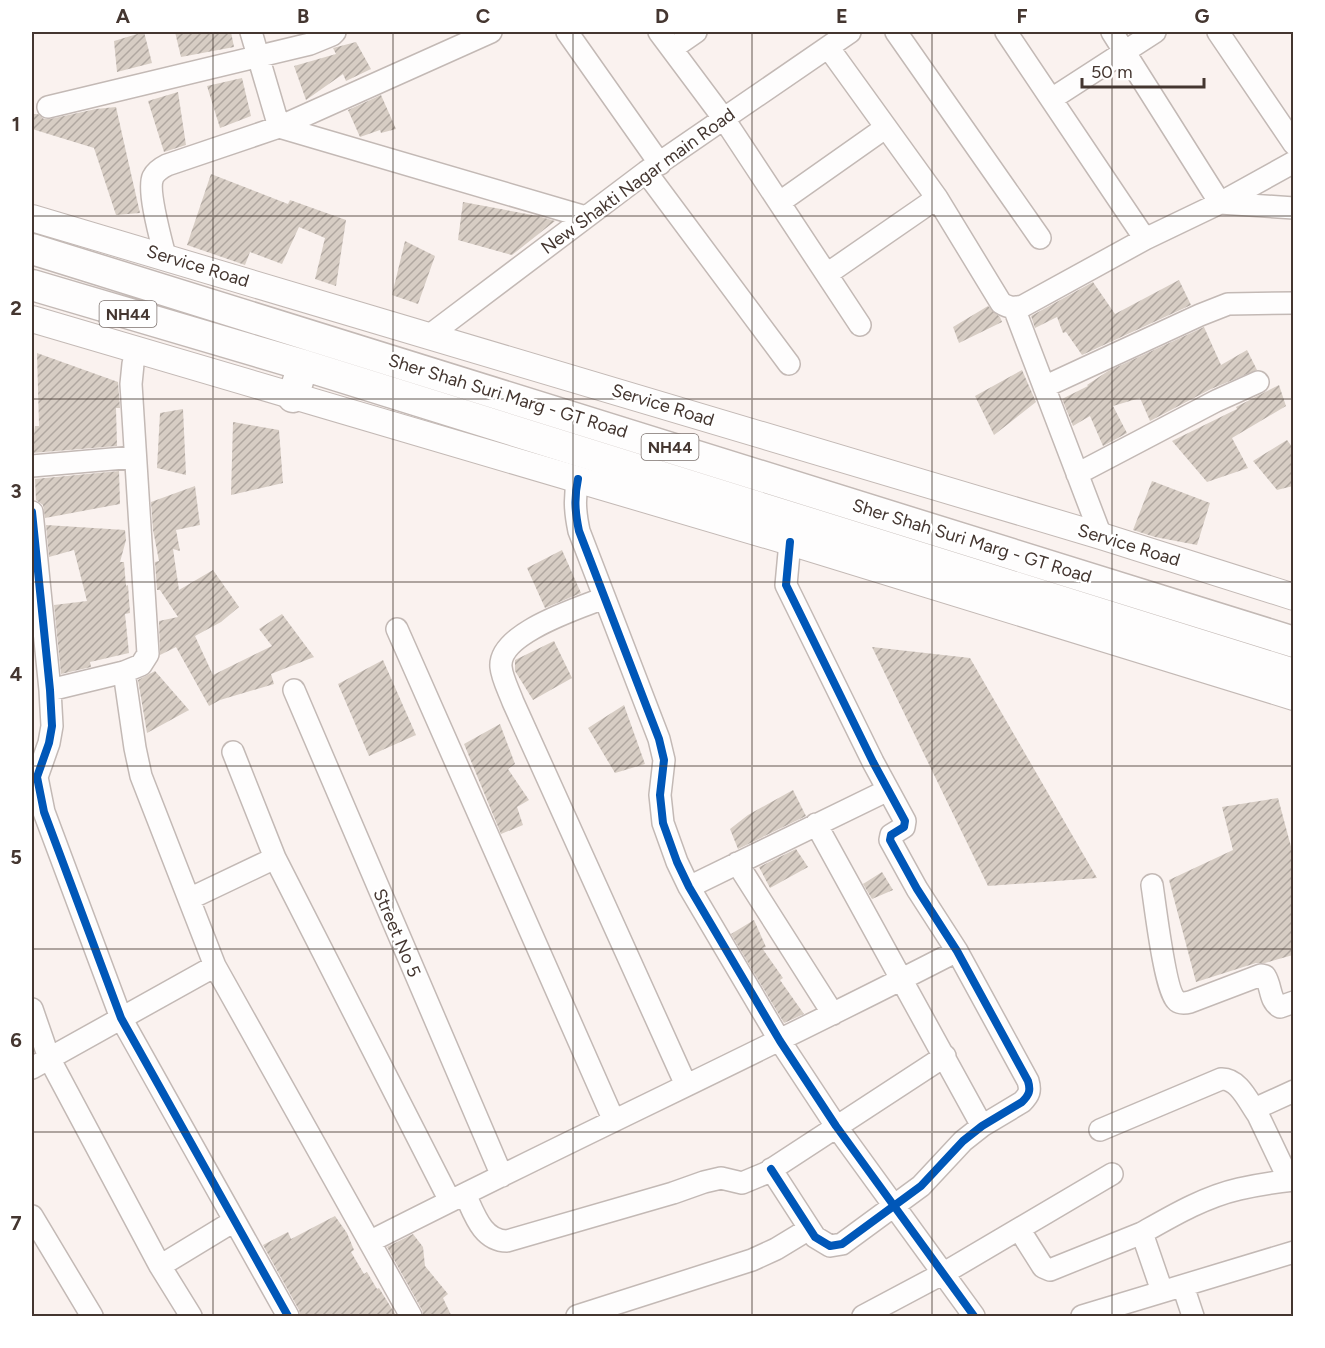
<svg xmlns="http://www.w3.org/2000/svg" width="1325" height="1348" font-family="Figtree,sans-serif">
  <defs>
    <pattern id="building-hatch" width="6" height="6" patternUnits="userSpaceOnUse" patternTransform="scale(1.5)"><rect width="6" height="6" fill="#d7cdc4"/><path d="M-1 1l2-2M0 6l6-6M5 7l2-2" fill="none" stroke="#b0a7a0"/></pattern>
  </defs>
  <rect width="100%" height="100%" fill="#faf2ef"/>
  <path fill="url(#building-hatch)" d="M144,32L152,63L117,72L114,41Z
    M175,32H231L234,47L181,57Z
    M356,42L371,69L346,81L343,74L306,100L294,66L336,54L333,48Z
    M242,78L251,116L220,128L207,86Z
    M178,92L186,145L164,152L148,101Z
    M381,95L396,129L381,133L380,130L360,137L348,110Z
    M116,107L127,156L140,213L116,215L94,148L32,129V114H38L44,119H50L96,109Z
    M211,174L288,204L290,200L346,220L336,286L315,279L325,238L299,227L282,264L250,252L245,265L187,245Z
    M463,202L538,216L555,221L512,255L458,240Z
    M405,241L435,256L418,304L392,295Z
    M1179,280L1191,305L1082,355L1066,332L1063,333L1057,317L1035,328L1031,316L1093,282L1115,314Z
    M988,306L1000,317L1002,322L959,343L953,327Z
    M1204,327L1221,365L1247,350L1257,370L1211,389L1150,421L1140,398L1113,406L1127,433L1103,446L1090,416L1073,426L1062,399L1088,386L1087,385L1108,371Z
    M37,353L118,382L120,408H116L117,446L32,453L35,426H39Z
    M1022,370L1036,402L994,435L975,396Z
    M1279,385L1286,406L1232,438L1248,468L1207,482L1172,441L1237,409L1236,407Z
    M183,409L186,475L157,468L160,413Z
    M233,422L279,430L283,483L231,495Z
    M1287,440L1293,448V486L1277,490L1253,461Z
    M119,471L120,504L45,518L43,505L36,500L35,479Z
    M1152,481L1210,503L1197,545L1155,537L1133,530Z
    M195,486L200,525L176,530L180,551L173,549L179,590L213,570L239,607L221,622L195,636L213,675L272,646L259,629L282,614L314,657L271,674L274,684L220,700L209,706L176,647L160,655L159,621L178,617L160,590H157L155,562L159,561L153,530L151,502Z
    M46,525L125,530L126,540L120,562H124L126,586L128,585L130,613L125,614L129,653L90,662L91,667L61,674L54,605L87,601L74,550L49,557Z
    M562,550L581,593L545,608L527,568Z
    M554,641L572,678L533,700L515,671V660Z
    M872,647L970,658L1097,878L988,886Z
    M383,660L416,735L369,756L338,684Z
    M155,671L189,710L147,733L138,680Z
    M624,705L645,764L615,773L588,728Z
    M500,724L515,764L508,769L529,800L517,807L523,825L501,834L464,744Z
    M793,790L806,816L738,849L730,829L748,815Z
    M1278,798L1293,854V955L1265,963H1256L1196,982L1169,880L1233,850L1222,807Z
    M796,849L808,867L770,888L759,867Z
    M882,872L893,890L872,899L863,884Z
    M754,920L766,947L762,948L783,978L780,980L804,1014L784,1023L731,934Z
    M335,1216L347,1233L354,1250L351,1252L364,1274L367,1272L377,1289L379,1288L397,1317H301L299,1310L263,1245L288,1232L291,1239Z
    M413,1234L423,1247L425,1266L448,1294L443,1298L452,1317H424L422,1310L387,1247Z"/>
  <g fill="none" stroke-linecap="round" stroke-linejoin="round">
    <defs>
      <path id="minor" d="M251,32L279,127L586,217
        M567,32L660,164
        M659,32L724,119L860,325
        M896,32L1040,238
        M1006,32L1145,239
        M1112,32L1220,203L1294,208
        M1218,32L1294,144
        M828,47L937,198L1001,303C1009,308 1014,308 1023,306L1145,239L1220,203L1294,162
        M673,48L696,32
        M1053,98L1155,32
        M48,107L310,44L332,35L335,32
        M646,172L789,364
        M780,202L885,128
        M165,256C161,240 147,190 153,177C156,171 161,168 167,165L279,127L491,32
        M827,274L937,198
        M1014,308L1101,536
        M430,335L646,172L850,32
        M1044,387L1200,315L1228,304L1294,303
        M32,466L135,457
        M1077,474L1216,401L1258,382
        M578,479C574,498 575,512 579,531L659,739L664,760L660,795L663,823L677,862L689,887L780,1041L836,1126L974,1316
        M32,512L50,690L52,726L49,743L37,777L44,812L121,1018L288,1316
        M604,598C579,608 498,633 501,667C502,678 509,691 513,702L686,1085
        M397,629L614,1121
        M124,672L135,748L141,776L215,966L411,1316
        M50,690L124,672L141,665L148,654L131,384L133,364L137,350
        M294,690L502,1176
        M233,752L275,858L450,1201
        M816,824L982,1126
        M737,863L833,1014
        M1152,885C1155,904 1165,992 1177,1001C1181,1004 1186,1003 1190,1002L1261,975L1265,976C1272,987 1269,1001 1280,1007L1294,1002
        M689,887L888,790
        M189,899L275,858
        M32,1009L49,1058L160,1266L191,1316
        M32,1068L215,966
        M1100,1130L1221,1079C1239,1078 1249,1103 1258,1115
        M771,1169L815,1237L830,1246L842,1244L921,1186L963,1141L982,1126L1022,1102C1029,1095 1031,1091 1028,1081L957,951L917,889L890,840L891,835L904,827L905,821L873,762L786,585L790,542
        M1289,1180L1258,1115L1261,1106L1294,1091
        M465,1194C474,1213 482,1241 507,1241L673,1193L704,1182L721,1178L742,1183L766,1173L945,1056
        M32,1216L92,1316
        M1019,1229L1043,1267L1050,1270L1142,1233L1162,1291
        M1142,1233C1172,1216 1204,1197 1239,1189C1256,1185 1275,1182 1294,1180
        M371,1241C565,1142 763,1051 957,951
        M160,1266L234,1221
        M1183,1286L1193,1316
        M577,1316L752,1260L776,1249L809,1229
        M863,1316L944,1273L1112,1174
        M1082,1316L1294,1252"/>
      <path id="major" d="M32,218L1101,536L1294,597
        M32,319L790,542L1294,697"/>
      <path id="highway" d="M32,249L1294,642
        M32,285L303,365L1294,674
        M293,397L303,365"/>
    </defs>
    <use href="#minor" stroke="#c3b9b5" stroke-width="24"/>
    <use href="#major" stroke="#c3b9b5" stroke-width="28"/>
    <use href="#highway" stroke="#c3b9b5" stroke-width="33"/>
    <use href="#minor" stroke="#fefdfd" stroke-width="21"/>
    <use href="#major" stroke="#fefdfd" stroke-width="26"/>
    <use href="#highway" stroke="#fefdfd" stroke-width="30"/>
    <defs>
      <path id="cycleway" d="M578,479C574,498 575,512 579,531L659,739L664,760L660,795L663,823L677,862L689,887L780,1041L836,1126L974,1316
        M32,512L50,690L52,726L49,743L37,777L44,812L121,1018L288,1316
        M771,1169L815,1237L830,1246L842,1244L921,1186L963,1141L982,1126L1022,1102C1029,1095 1031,1091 1028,1081L957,951L917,889L890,840L891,835L904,827L905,821L873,762L786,585L790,542"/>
    </defs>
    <use href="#cycleway" stroke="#fff" stroke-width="11"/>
    <use href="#cycleway" stroke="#0057b8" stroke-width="8"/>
  </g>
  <path fill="none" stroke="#443630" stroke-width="1.5" stroke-opacity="0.55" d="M213,32V1316M393,32V1316M573,32V1316M752,32V1316M932,32V1316M1112,32V1316M32,216H1294M32,399H1294M32,582H1294M32,766H1294M32,949H1294M32,1132H1294"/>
  <g text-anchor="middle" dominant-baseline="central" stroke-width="5" stroke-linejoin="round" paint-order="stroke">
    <g fill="#fff" stroke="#7c726e" stroke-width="1.5">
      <rect x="99.5" y="301" width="57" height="26" rx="4.5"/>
      <rect x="641.5" y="434" width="57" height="26" rx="4.5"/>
    </g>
    <g font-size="16" font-weight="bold" fill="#443630">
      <text x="128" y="314">NH44</text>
      <text x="670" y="447">NH44</text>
    </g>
    <g font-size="18" fill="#443630" stroke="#fff">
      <text transform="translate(638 181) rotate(-36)">New Shakti Nagar main Road</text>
      <text transform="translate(198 266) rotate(17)">Service Road</text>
      <text transform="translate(508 396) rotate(17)">Sher Shah Suri Marg - GT Road</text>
      <text transform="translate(663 405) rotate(17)">Service Road</text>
      <text transform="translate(972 541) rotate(17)">Sher Shah Suri Marg - GT Road</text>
      <text transform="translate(1129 545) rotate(17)">Service Road</text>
      <text transform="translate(397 933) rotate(67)">Street No 5</text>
    </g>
  </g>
  <rect width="1325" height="1348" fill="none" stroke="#ffffff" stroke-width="66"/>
  <path d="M1082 78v9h122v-9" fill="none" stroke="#443630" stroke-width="3"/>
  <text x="1091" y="78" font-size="18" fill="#443630" stroke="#ffffff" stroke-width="4.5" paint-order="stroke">50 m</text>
  <rect x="33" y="33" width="1259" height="1282" fill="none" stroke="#443630" stroke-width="2"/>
  <g font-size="20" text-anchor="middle" font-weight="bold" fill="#443630">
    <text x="123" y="23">A</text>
    <text x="303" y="23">B</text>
    <text x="483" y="23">C</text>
    <text x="662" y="23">D</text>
    <text x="842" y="23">E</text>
    <text x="1022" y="23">F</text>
    <text x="1202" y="23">G</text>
    <text x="16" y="131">1</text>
    <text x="16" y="315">2</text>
    <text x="16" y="498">3</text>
    <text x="16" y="681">4</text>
    <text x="16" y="864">5</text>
    <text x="16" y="1047">6</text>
    <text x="16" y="1230">7</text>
  </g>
</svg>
